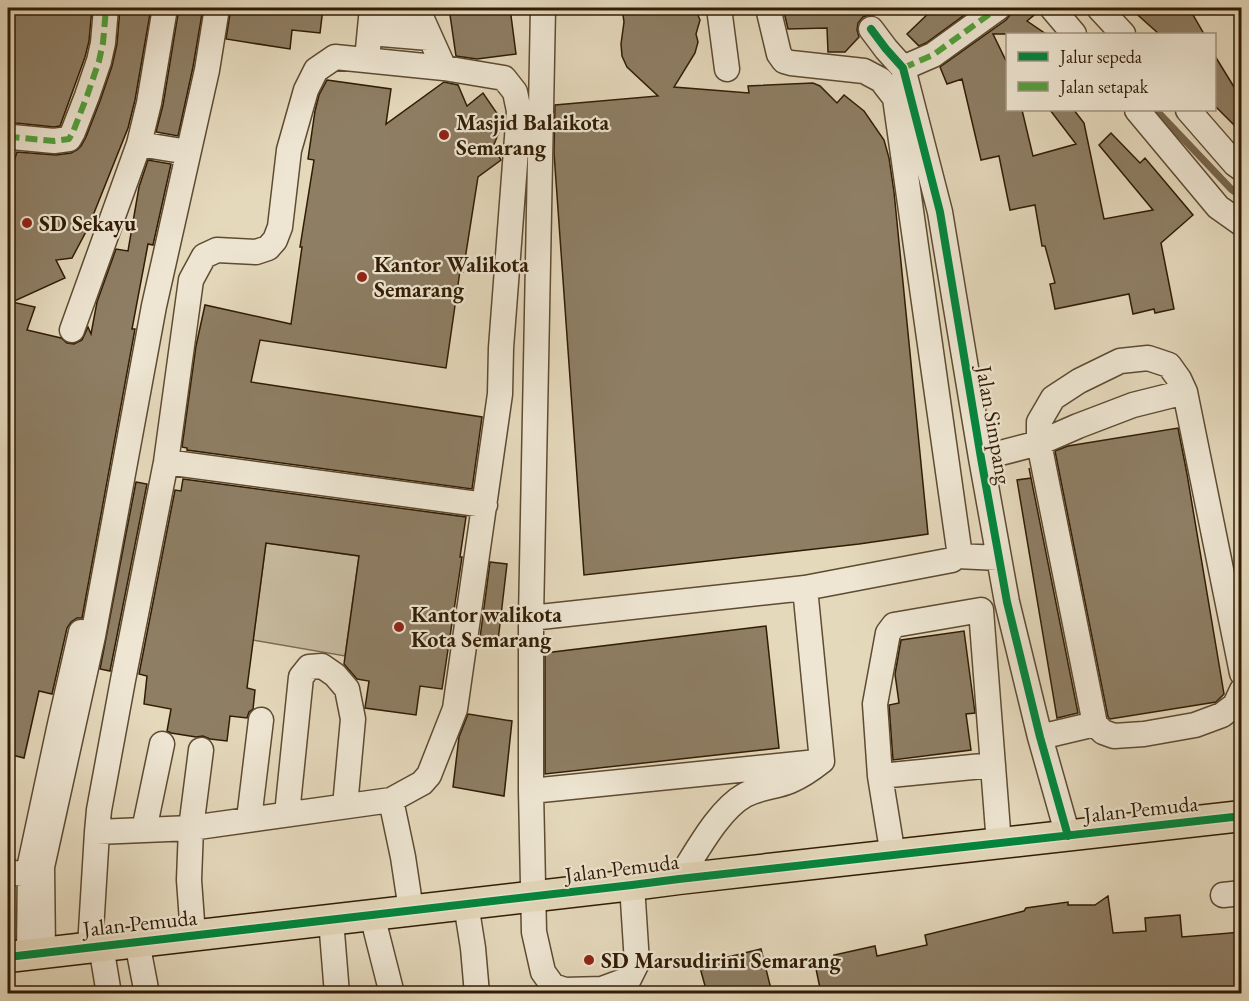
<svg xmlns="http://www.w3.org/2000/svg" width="1249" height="1001" font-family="'EB Garamond',serif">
  <rect width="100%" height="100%" fill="#e5d9bc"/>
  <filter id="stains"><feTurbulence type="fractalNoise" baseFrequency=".00333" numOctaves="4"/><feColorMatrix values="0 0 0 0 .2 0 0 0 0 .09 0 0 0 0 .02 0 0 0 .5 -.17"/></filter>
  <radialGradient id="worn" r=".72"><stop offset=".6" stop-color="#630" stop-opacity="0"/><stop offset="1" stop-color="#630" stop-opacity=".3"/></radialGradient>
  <path fill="#c6b99d" stroke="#7b6a50" stroke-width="1.5" d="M266,543L359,556L345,656L253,640Z"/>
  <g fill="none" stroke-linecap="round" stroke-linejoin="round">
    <path stroke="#77674d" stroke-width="7" d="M1156,110L1232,190L1242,197"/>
  </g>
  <path fill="#8e7e64" stroke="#301c04" stroke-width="1.5" d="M10,8H92L89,41L85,57L60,126L54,127L16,123L8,121V24L10,25Z
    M120,8H151L135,100L128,128L88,228L72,258L56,260L65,278L12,302L35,307L27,330L61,338L67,343L74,344L82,340L88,327L91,334L97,302L116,249L128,251L139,187L148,160L171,164L153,245L148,244L132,329H135L82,618H77L71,622L67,628L52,694L39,691L24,758L8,754V179L17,152L56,155L71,153L77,150L81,146L86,137L100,101L112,66L117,44Z
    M179,8H203L193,67L178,136L156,132L163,105Z
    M231,8H323L320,33L292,30L290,49L226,39Z
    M449,8H510L516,54L477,59L456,56Z
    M622,8H695L700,20L696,34L698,42L695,53L674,87L749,93L748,86L813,83L820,86L837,103L844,95L864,111L884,140L889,158L894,192L928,534L859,544L584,575L554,153L555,105L658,96L627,67L622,56L621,44L624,22Z
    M783,8H874V15H869L863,17L858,23L857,30L859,37L845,52H828L827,28L788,29Z
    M934,8H974L926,43L919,46L907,34Z
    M1012,8H1038V12L1027,21L1046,34H993L1008,65V110H1022L1033,156L1076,144L1050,110H1074L1084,123L1104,219L1153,210L1099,145L1111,133L1140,163L1145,158L1193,215L1161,243L1174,309L1155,313L1154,309L1133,314L1129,294L1055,309L1050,284L1055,283L1045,246H1042L1035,205L1010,210L999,156L981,160L962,79L947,84L940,67L1006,20L1011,14Z
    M1130,8H1189L1204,34H1159Z
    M1215,56L1242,100V133L1215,106Z
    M327,80L391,89L386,124L444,82L458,85L467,106L483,93L503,122L493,147L501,160L478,177L463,272L460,271L446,368L260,340L251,382L482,417L472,489L187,450V448L182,447L196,346L205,305L291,324L302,247H300L314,160L308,159L315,111L319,95Z
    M1178,428L1187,474L1224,694L1216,702L1110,719L1108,717L1055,451L1068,446Z
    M1029,468L1078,713L1057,718L1017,480L1031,478Z
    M183,479L466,517L460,557H462L442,689L420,686L416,715L365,708L369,681L357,679L344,664L359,556L266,543L247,688L255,690L253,709L249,712L247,718L230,716L227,741L210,739L203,736L196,737L171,733L167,731L171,709L144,704L147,676L139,674L175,490L181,491Z
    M136,482L147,484L110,671L100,669Z
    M490,562L507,564L498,641L480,638Z
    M766,626L779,748L545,774V653Z
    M964,631L975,713L966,714L971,750L893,760L889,705L899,703L895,674L901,640Z
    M468,714L512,721L504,796L453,787L459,737Z
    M1108,896L1113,933L1146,931L1145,918L1180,915L1182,937L1242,932V993H821L816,969L836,964L834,955L875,946L877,956L927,945L925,935L1024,911L1026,908L1068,902V905H1095Z
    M761,949L772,993H707L699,964Z"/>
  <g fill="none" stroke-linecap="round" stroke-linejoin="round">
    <defs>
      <path id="minor" d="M417,8L444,68
        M543,8L531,618V791L534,932L543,972L553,986L565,990L602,989L629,979L637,963L632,885
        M719,8L727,69
        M1052,8L1074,34
        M1099,8L1123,34
        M372,10L419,13
        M871,29L886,49L903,68L940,212L981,458L1007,602L1040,737L1068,836
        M370,33L429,38
        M368,49L372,8
        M335,57L444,68L504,78L515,92L519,111L501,348L500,394L455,709L429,775L422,783L391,800L191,828L97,832L99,810L123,680L166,462L191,280L204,256L217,250L256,252L268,248L275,240L280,227L289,150L306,90L316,70Z
        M903,68L933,55L998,8
        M1137,110L1218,207L1242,224
        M1188,110L1235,164L1242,169
        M8,135L12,137L54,141L69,139L73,132L87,96L99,61L103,43L106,8
        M139,144L188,152
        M72,330L139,144L149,103L165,8
        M981,458L1039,443L1078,426L1133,405L1185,392
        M166,462L485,505
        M957,556L999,558
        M531,618L805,588
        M93,636L154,306L207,70L217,8
        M1242,673L1185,392L1179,379L1169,365L1148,358L1120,361L1079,381L1053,398L1039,422V443L1095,724L1103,732L1114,736L1144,734L1195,725L1222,715L1235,705L1242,690
        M1040,737L1095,724
        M880,776L993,765
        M531,791L817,762
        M391,800L403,857L411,910
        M287,814L301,677L309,667L322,666L335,675L347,689L353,719L345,806
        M249,819L261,720
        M144,830L162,744
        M893,856L880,776L875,704L888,633L894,625L981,610L999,844
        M8,872L42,877
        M679,879C696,853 718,810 745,795C760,787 776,787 790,781C802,776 812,769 822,761L805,588L952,560L957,556L959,549L895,98L881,80L864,71L791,63L784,61L779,54L768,8
        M1223,895L1242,893
        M466,904L473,948L477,994
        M372,915L392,994
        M331,920L337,994
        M193,935L189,880L191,828L201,750
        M137,942L147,994
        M101,946L109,994
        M90,947L97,832
        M29,954L30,864L60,724L81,632L93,636L42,867L43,952"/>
      <path id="major" d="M8,957L632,885L679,879L1242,816"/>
    </defs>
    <use href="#minor" stroke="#5d4b32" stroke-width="27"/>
    <use href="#major" stroke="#301c04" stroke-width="33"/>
    <use href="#minor" stroke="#eee6d3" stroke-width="24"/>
    <use href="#major" stroke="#e5d9bc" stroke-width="30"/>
    <path stroke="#52a13d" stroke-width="6" stroke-dasharray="12 6" stroke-linecap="butt" d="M903,68L933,55L998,8
      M8,135L12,137L54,141L69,139L73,132L87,96L99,61L103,43L106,8"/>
    <defs>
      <path id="cycleway" d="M871,29L886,49L903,68L940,212L981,458L1007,602L1040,737L1068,836
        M8,957L632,885L679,879L1242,816"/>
    </defs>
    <use href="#cycleway" stroke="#eee6d3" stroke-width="11"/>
    <use href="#cycleway" stroke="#00873e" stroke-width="8"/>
  </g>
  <g fill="#8f2418" stroke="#eee6d3" stroke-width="2">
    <circle cx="444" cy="135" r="6"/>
    <circle cx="27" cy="223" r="6"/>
    <circle cx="362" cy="277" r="6"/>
    <circle cx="399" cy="627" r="6"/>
    <circle cx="589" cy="960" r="6"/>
  </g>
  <g text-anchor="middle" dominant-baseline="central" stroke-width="4.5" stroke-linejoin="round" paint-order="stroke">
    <g font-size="22" font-weight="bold" fill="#301c04" stroke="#eee6d3" text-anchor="start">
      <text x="456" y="122">Masjid Balaikota<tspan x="456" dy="25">Semarang</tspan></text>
      <text x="39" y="223">SD Sekayu</text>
      <text x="374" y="264">Kantor Walikota<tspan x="374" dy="25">Semarang</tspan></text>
      <text x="411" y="614">Kantor walikota<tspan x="411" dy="25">Kota Semarang</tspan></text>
      <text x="601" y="960">SD Marsudirini Semarang</text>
    </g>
    <g font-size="22" fill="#301c04" stroke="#eee6d3">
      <text transform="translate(994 425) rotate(80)">Jalan Simpang</text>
      <text transform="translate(1141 809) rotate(-6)">Jalan Pemuda</text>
      <text transform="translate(622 868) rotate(-7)">Jalan Pemuda</text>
      <text transform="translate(140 923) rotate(-6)">Jalan Pemuda</text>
    </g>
  </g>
  <rect width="1249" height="1001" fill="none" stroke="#e5d9bc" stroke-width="30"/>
  <rect x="9" y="9" width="1231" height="983" fill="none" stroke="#301c04" stroke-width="3"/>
  <rect x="15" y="15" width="1219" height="971" fill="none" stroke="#301c04" stroke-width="1.5"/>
  <rect x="1006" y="33" width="210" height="78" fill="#eee6d3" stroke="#a29580" stroke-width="1.5"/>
  <rect x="1018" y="52" width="30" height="9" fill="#00873e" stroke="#a29580" stroke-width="1.5"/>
  <text x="1060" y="63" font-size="18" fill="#301c04">Jalur sepeda</text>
  <rect x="1018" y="82" width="30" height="9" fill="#52a13d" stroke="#a29580" stroke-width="1.5"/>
  <text x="1060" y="93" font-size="18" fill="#301c04">Jalan setapak</text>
  <rect width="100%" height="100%" filter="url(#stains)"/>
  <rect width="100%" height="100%" fill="url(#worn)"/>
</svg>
